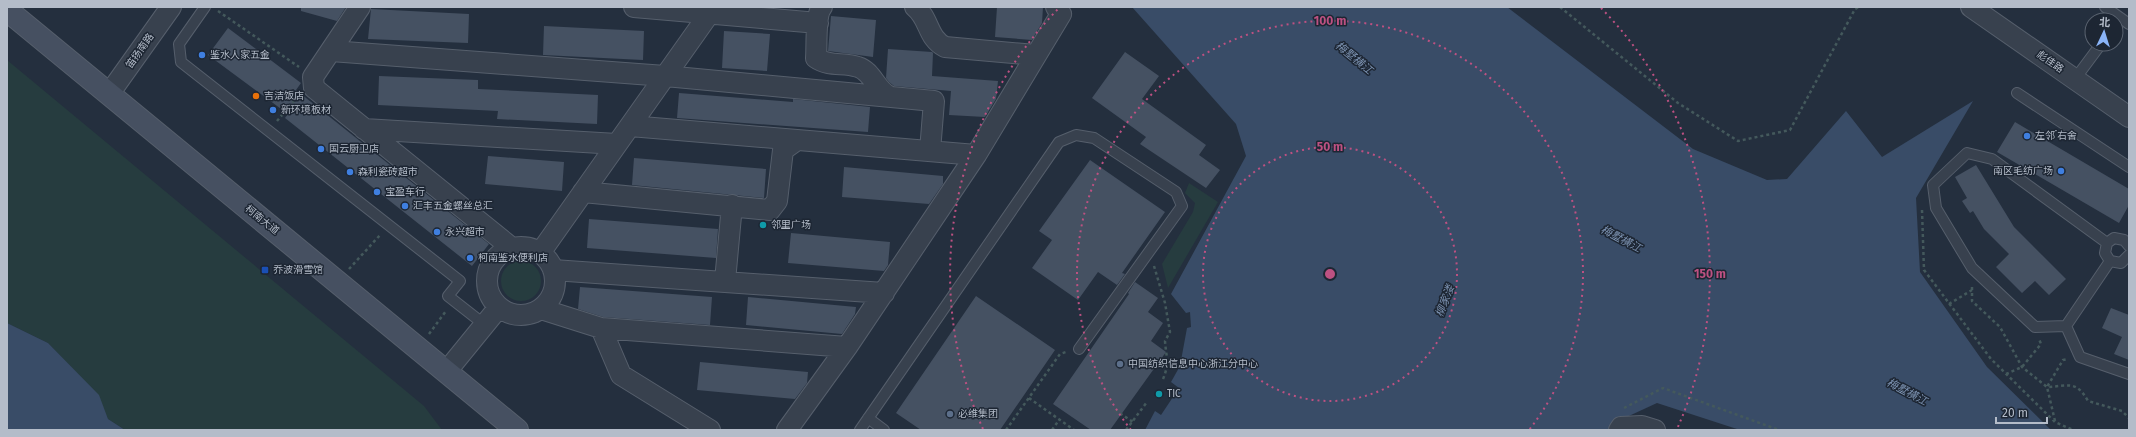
<svg xmlns="http://www.w3.org/2000/svg" width="2136" height="437" font-family="'Fira Sans','Noto Sans SC',sans-serif">
  <rect width="100%" height="100%" fill="#242f3e"/>
  <path fill="#263c3f" d="M7,60L424,406L442,430H125L108,419L98,395L48,343L7,323Z
    M1189,183L1218,202L1168,288L1162,264L1193,212L1195,203L1185,193Z
    M501 281a20 20 0 1 1 40 0a20 20 0 1 1-40 0Z"/>
  <path fill="#394c67" d="M1132,7H1507L1693,149L1767,180L1787,179L1846,111L1882,157L1973,101L1916,198L1920,272L1987,367L2051,430H1740L1657,403L1618,421L1608,430H1145L1155,411L1161,415L1179,388L1171,382L1180,366L1187,328L1191,327L1190,312L1186,313L1171,294L1246,156L1236,124Z
    M7,323L48,343L99,395L108,419L125,430H7Z"/>
  <path fill="#455162" d="M301,7H346L337,21L301,11Z
    M997,7H1043L1042,23L1032,40L995,37Z
    M371,9L469,14L468,43L368,39Z
    M831,16L876,20L873,57L828,51Z
    M544,26L644,31L643,60L543,55Z
    M228,28L301,83L296,90L489,244L472,266L285,118L288,114L208,55Z
    M724,31L770,34L767,71L722,68Z
    M888,49L932,52L933,53L932,76L998,81L996,99L985,117L949,115L951,91L894,86L889,82L886,78Z
    M1125,52L1159,76L1142,99L1206,145L1199,155L1220,170L1206,188L1140,144L1146,137L1092,98Z
    M379,76L478,80V89L598,95L597,124L497,119L498,111L378,105Z
    M679,93L793,102V99L870,107L868,132L677,118Z
    M2015,122L2129,189V205L2119,223L1997,152Z
    M488,156L564,162L562,191L485,184Z
    M634,158L766,169L764,198L632,185Z
    M1090,160L1165,212L1122,273L1125,274L1117,285L1098,272L1078,300L1032,268L1052,240L1039,231Z
    M1976,165L2014,227L2066,279L2049,295L2035,281L2022,293L1996,267L2009,254L1984,229L1973,211L1970,213L1962,201L1967,198L1955,177Z
    M844,167L943,176V184L929,204L842,197Z
    M589,219L718,229L716,258L587,248Z
    M791,233L890,242L888,265L884,271L788,263Z
    M1135,282L1158,298L1148,312L1163,323L1151,341L1166,352L1110,430H1091L1053,404L1129,294L1128,293Z
    M580,287L712,297L710,325L603,317L578,309Z
    M976,296L1055,350L1000,430H921L896,413Z
    M748,297L856,307L855,314L842,334L746,325Z
    M2111,308L2129,315V360L2114,354L2122,337L2102,328Z
    M700,362L808,372L807,383L795,399L697,390Z"/>
  <g fill="none" stroke-linecap="round" stroke-linejoin="round">
    <defs>
      <path id="service" d="M205,7L179,44L181,62L460,281L448,296L485,325
        M2105,7L2129,24
        M2075,79L2101,44
        M2017,93L2129,167
        M2107,243L1992,159L1967,153L1933,185L1936,208L1972,268L2035,327L2066,326L2080,357L2129,374
        M2129,246L2124,240L2114,238L2107,243L2105,253L2110,261L2121,263L2129,255
        M2066,326L2110,261
        M868,418L884,430
        M860,430L1059,142L1076,135L1094,138L1176,192L1182,206L1079,349"/>
      <path id="minor" d="M360,7L313,77L314,88L512,248
        M634,7L818,23
        M822,7C815,15 817,46 816,58C829,67 844,62 858,67C872,71 876,90 889,96
        M915,7C930,19 927,38 945,47L1036,55
        M1971,7L2129,117
        M331,51L665,76L934,101L930,151
        M109,94L171,7
        M630,126L976,155
        M364,129L617,144
        M583,192L770,210L777,201L783,150L797,140
        M487 281a34 34 0 1 1 68 0a34 34 0 1 1-68 0Z
        M540,253L714,7
        M553,270L884,293
        M725,281L732,205
        M541,309L601,328L847,347
        M601,328L621,375L710,430
        M446,372L499,307
        M787,430L847,347L976,155L1061,14L1056,7
        M1619,430L1621,427L1642,426L1655,430"/>
      <path id="secondary" d="M7,10L517,430"/>
    </defs>
    <use href="#service" stroke="#565f6c" stroke-width="12"/>
    <use href="#minor" stroke="#565f6c" stroke-width="22"/>
    <use href="#secondary" stroke="#565f6c" stroke-width="24"/>
    <path stroke="#44595c" stroke-width="2.5" stroke-dasharray="3 3" stroke-linecap="butt" d="M1560,7L1678,103L1738,141L1790,130L1855,9L1859,7
      M218,11L299,67
      M277,121L298,96
      M1922,210L1924,270L1991,359L2055,422L2073,430
      M1154,266L1165,303L1170,332L1165,341C1166,357 1170,362 1163,379
      M349,269L381,234
      M1972,287V301L2000,327L2022,367L2047,387C2069,386 2076,380 2088,401L2122,411L2129,418
      M1949,304L1972,290
      M429,334L446,311
      M2006,374L2022,367L2041,344L2039,339
      M1029,398L1074,430
      M1624,408L1663,388L1779,430
      M1115,410L1133,422
      M2055,421L2047,387L2063,360L2068,359
      M1006,430L1060,354L1066,352
      M1052,430L1059,420
      M1126,430L1147,402"/>
    <use href="#service" stroke="#38414e" stroke-width="10"/>
    <use href="#minor" stroke="#38414e" stroke-width="20"/>
    <use href="#secondary" stroke="#465061" stroke-width="22"/>
  </g>
  <g fill="none" stroke="#bd5182" stroke-width="2" stroke-dasharray="2 4">
    <circle cx="1330" cy="274" r="127"/>
    <path d="M1131 430A253 253 0 1 1 1529 430"/>
    <path d="M983 429A380 380 0 0 1 1059 8M1601 8A380 380 0 0 1 1677 429"/>
  </g>
  <g fill="#3f7fe0" stroke="#1d2633" stroke-width="1.5">
    <circle cx="202" cy="55" r="4"/>
    <circle cx="273" cy="110" r="4"/>
    <circle cx="2027" cy="136" r="4"/>
    <circle cx="321" cy="149" r="4"/>
    <circle cx="2061" cy="171" r="4"/>
    <circle cx="350" cy="172" r="4"/>
    <circle cx="377" cy="192" r="4"/>
    <circle cx="405" cy="206" r="4"/>
    <circle cx="437" cy="232" r="4"/>
    <circle cx="470" cy="258" r="4"/>
  </g>
  <circle fill="#e8710a" stroke="#1d2633" stroke-width="1.5" cx="256" cy="96" r="4"/>
  <g fill="#0f9aa8" stroke="#1d2633" stroke-width="1.5">
    <circle cx="763" cy="225" r="4"/>
    <circle cx="1159" cy="394" r="4"/>
  </g>
  <rect fill="#1a4fb4" stroke="#1d2633" stroke-width="1.5" x="261" y="266" width="8" height="8" rx="2"/>
  <g fill="#5c6f8a" stroke="#1d2633" stroke-width="1.5">
    <circle cx="1120" cy="364" r="4"/>
    <circle cx="950" cy="414" r="4"/>
  </g>
  <g text-anchor="middle" dominant-baseline="central" stroke-width="3" stroke-linejoin="round" paint-order="stroke">
    <g font-size="10" fill="#b4bcc9" stroke="#1d2633">
      <text transform="translate(140 51) rotate(-55)">笛扬南路</text>
      <text transform="translate(2050 62) rotate(35)">彪佳路</text>
      <text transform="translate(262 220) rotate(39)">柯南大道</text>
    </g>
    <g font-size="10" fill="#b4bcc9" stroke="#1d2633" text-anchor="start">
      <text x="210" y="55">鉴水人家五金</text>
      <text x="264" y="96">吉洁饭店</text>
      <text x="281" y="110">新环境板材</text>
      <text x="2035" y="136">左邻˙右舍</text>
      <text x="329" y="149">国云厨卫店</text>
      <text x="2053" y="171" text-anchor="end">南区毛纺广场</text>
      <text x="358" y="172">森利瓷砖超市</text>
      <text x="385" y="192">宝盈车行</text>
      <text x="413" y="206">汇丰五金螺丝总汇</text>
      <text x="771" y="225">邻里广场</text>
      <text x="445" y="232">永兴超市</text>
      <text x="478" y="258">柯南鉴水便利店</text>
      <text x="273" y="270">乔波滑雪馆</text>
      <text x="1128" y="364">中国纺织信息中心浙江分中心</text>
      <text x="1167" y="394">TIC</text>
      <text x="958" y="414">必维集团</text>
    </g>
    <g font-size="11" font-style="italic" fill="#7c92b1" stroke="#1d2633">
      <text transform="translate(1354 58) rotate(39)">梅墅横江</text>
      <text transform="translate(1621 239) rotate(28)">梅墅横江</text>
      <text transform="translate(1445 301) rotate(-69)">柳家溇</text>
      <text transform="translate(1907 392) rotate(28)">梅墅横江</text>
    </g>
  </g>
  <circle cx="1330" cy="274" r="6" fill="#bd5182" stroke="#1d2633" stroke-width="2"/>
  <g font-size="12" text-anchor="middle" font-weight="bold" fill="#bd5182" stroke="#1d2633" stroke-width="3" stroke-linejoin="round" paint-order="stroke">
    <text x="1330" y="25">100 m</text>
    <text x="1330" y="151">50 m</text>
    <text x="1710" y="278">150 m</text>
  </g>
  <rect width="2136" height="437" fill="none" stroke="#b4bcc9" stroke-width="16"/>
  <g transform="translate(2104 32) rotate(4)"><circle r="19" fill="#1d2633" stroke="#59626f"/>
  <path d="M0-3L7 15L0 10L-7 15Z" fill="#8ab4f8"/>
  <text y="-6" font-size="11" font-weight="bold" text-anchor="middle" fill="#b4bcc9">北</text>
  </g>
  <path d="M1996 417v6h51v-6" fill="none" stroke="#b4bcc9" stroke-width="2"/>
  <text x="2002" y="417" font-size="12" fill="#b4bcc9" stroke="#1d2633" stroke-width="3" paint-order="stroke">20 m</text>
</svg>
